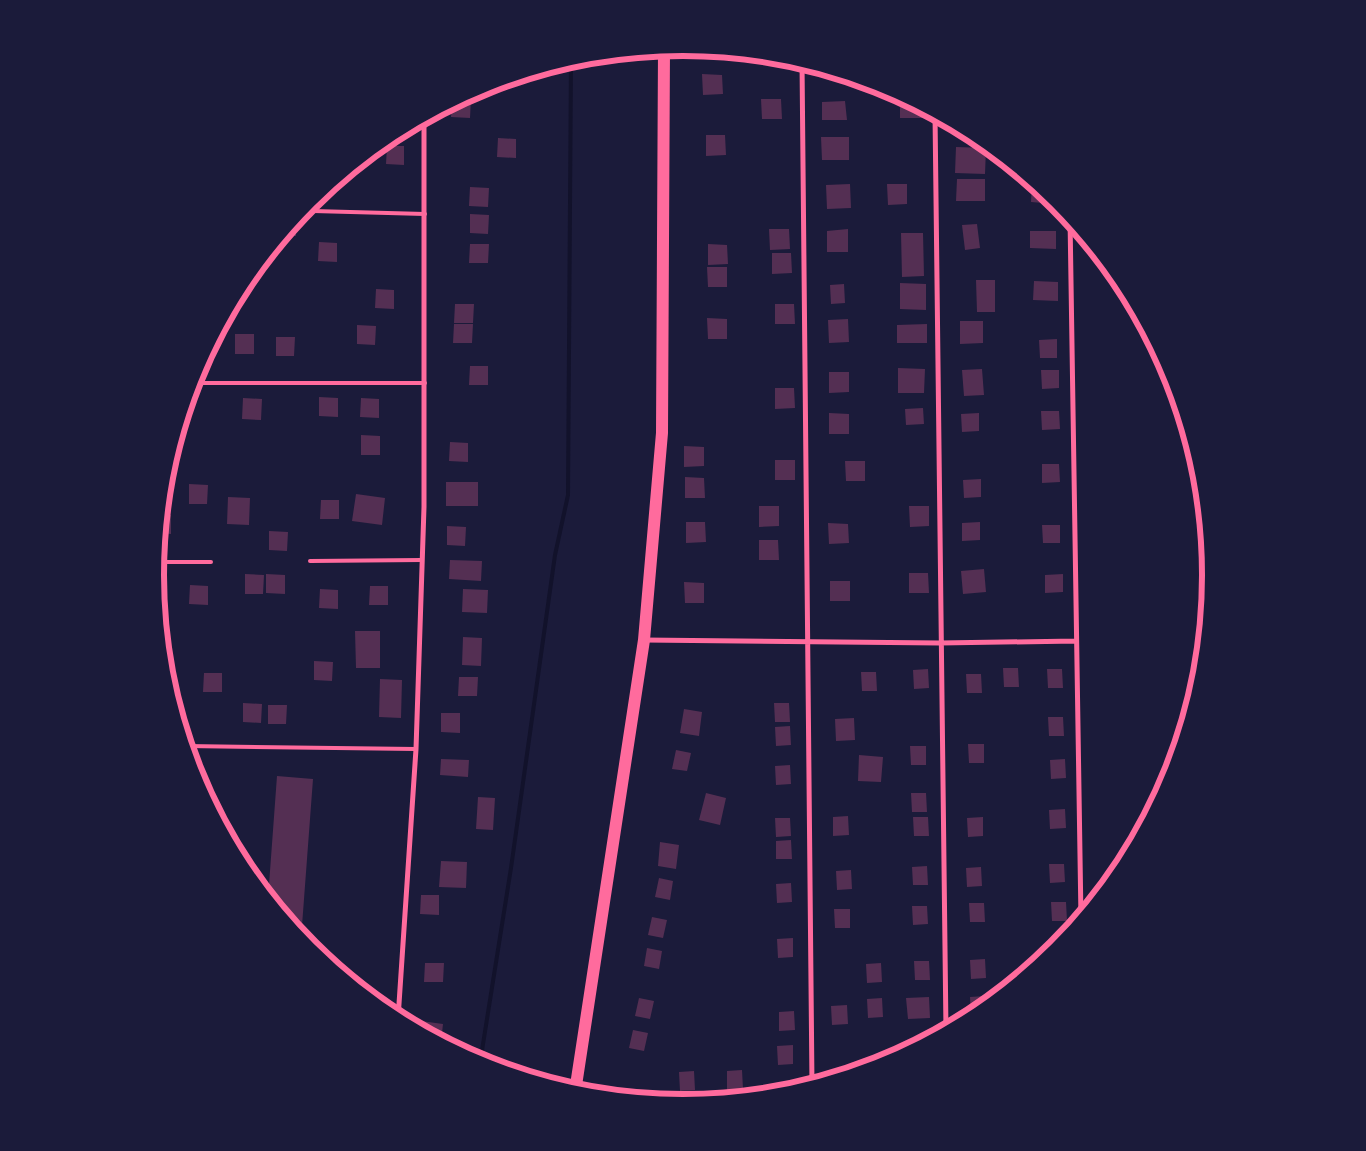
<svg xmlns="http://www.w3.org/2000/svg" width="1366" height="1151" font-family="'DM Sans',sans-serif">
  <rect width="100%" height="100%" fill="#1b1b3a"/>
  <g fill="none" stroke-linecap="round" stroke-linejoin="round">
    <path stroke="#12122b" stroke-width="4" d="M480,1063L511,868L555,555L568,495L571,60"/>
  </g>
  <path fill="#542f53" d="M823,69L849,77L824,78Z
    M702,74L722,75L723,94L703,95Z
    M461,98L471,99L470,118L451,117L452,103Z
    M761,99H781L782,119H762Z
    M845,101L847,120H822V102Z
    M900,101H910L924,108V118H900Z
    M706,135H725L726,155L706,156Z
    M821,137H849V160H822Z
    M498,138L516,139V158L497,157Z
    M387,146H404V165L386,164Z
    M956,147L986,148L985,174L955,173Z
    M957,179H985V201H956Z
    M1032,182L1056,201L1055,204L1031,202Z
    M850,184L851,208L827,209L826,185Z
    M887,184H907V204L888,205Z
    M470,187L489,188L488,207L469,206Z
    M470,214L489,215L488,234L470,233Z
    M296,218V236L282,235Z
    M977,224L980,248L965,250L962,225Z
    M769,229H789L790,249L770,250Z
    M848,229V252H827V231Z
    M1030,231H1056V249L1030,248Z
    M901,233H923L924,276L902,277Z
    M319,242L337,243V262L318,261Z
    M470,244H489L488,263H469Z
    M708,244L727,245L728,264L708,265Z
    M772,253H791L792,273L772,274Z
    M707,267H727V287H708Z
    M976,280H995V312H977Z
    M1034,281L1058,282V301L1033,300Z
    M900,283L926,284V310L900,309Z
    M844,284L845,303L831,304L830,285Z
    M376,289L394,290V309L375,308Z
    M455,304H474L473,323H454Z
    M775,304H794L795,324H775Z
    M707,318L727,319V339H708Z
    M848,319L849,342L829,343L828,320Z
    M960,321H983V343L960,344Z
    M454,324H473L472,343H453Z
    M927,324V343H897V325Z
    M357,325L376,326L375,345L357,344Z
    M235,334H254V354H235Z
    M276,337H295L294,356H276Z
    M1057,339V358H1040L1039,340Z
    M470,366H488V385H469Z
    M898,368L925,369L924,393H898Z
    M982,369L984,395L964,396L962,370Z
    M1041,370H1059V388L1042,389Z
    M829,372H849V392L829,393Z
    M775,388H794L795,408L775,409Z
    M319,397L338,398V417L319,416Z
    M243,398L262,399L261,420L242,419Z
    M361,398L379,399V418L360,417Z
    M923,408L924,424L906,425L905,409Z
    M1041,411H1059L1060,429L1042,430Z
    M829,413L849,414V434H829Z
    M979,413V431L962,432L961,414Z
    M361,435L380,436V455H361Z
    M450,442L468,443V462L449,461Z
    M684,446L704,447V466L684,467Z
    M775,460H795V480H775Z
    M845,461H865V481H846Z
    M1042,464H1059L1060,482L1042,483Z
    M685,477L704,478L705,498H685Z
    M981,479V497L964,498L963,480Z
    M446,482H478V506H446Z
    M189,484L208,485L207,504H189Z
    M356,494L385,498L382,525L352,521Z
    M228,497L250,498L249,525L227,524Z
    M321,500H339V519H320Z
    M759,506H779V526L759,527Z
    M909,506H929V526L910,527Z
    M161,514L171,515V534L159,533Z
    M686,522H705L706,542L686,543Z
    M980,522V540L962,541V523Z
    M828,523L848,524L849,543L829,544Z
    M1042,525H1060V543H1043Z
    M447,526L466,527L465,546L447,545Z
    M269,531L288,532L287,551L269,550Z
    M759,540H778L779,560H759Z
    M450,560L482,561L481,581L449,579Z
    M984,569L986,592L963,594L961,571Z
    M909,573H928L929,593H909Z
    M245,574L264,575L263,594H245Z
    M266,574L285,575V594L266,593Z
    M1063,574V592L1045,593V575Z
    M830,581H850V601H830Z
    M684,582L704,583V603H685Z
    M190,585L208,586V605L189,604Z
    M370,586H388V605H369Z
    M320,589L338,590V609L319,608Z
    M463,589L488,590L487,613L462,612Z
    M355,631H380V668H356Z
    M463,637L482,638L481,666L462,665Z
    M314,661L333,662L332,681L314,680Z
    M1003,668H1018L1019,687H1004Z
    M928,669L929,688L914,689L913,670Z
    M1047,669H1062L1063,688H1048Z
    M861,672H876L877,691H862Z
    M204,673H222V692H203Z
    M966,674H981L982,693H967Z
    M459,677H478L477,696H458Z
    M380,679L402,680L401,718L379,717Z
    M243,703L262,704L261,723L243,722Z
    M774,703H789L790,722H775Z
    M268,705H287L286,724H268Z
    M684,709L702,712L699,736L680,733Z
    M441,713H460V733L441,732Z
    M1048,717H1063L1064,736H1049Z
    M854,718L855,740L836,741L835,719Z
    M790,726L791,745L776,746L775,727Z
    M968,744H984V763H969Z
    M910,746H926V765H911Z
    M676,750L691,753L687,771L672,769Z
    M859,755L883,757L881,782L858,781Z
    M441,759L469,760L468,777L440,775Z
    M1065,759L1066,778L1051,779L1050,760Z
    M790,765L791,784L776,785L775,766Z
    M277,776L313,779L301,939L268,898Z
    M706,793L726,798L720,825L699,820Z
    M911,793H926L927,812H912Z
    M478,797L495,798L493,830L476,829Z
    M1065,809L1066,828L1050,829L1049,810Z
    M848,816L849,835L833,836V817Z
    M913,817H928L929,836H914Z
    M983,817V836L968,837L967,818Z
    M775,818H790L791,836L776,837Z
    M228,839L238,840L237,856Z
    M791,840L792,859H776V841Z
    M660,842L679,845L676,869L658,866Z
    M441,861L467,862L466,888L439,887Z
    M1049,864H1064L1065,882L1050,883Z
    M927,866L928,885H913L912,867Z
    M981,867L982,886L967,887L966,868Z
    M851,870L852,889L837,890L836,871Z
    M659,878L673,881L670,900L655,897Z
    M791,883L792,902L777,903L776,884Z
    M421,895H439V915L420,914Z
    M1051,902H1066L1067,921H1052Z
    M969,903H984L985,922H970Z
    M912,906H927L928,924L913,925Z
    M834,909H850V928H835Z
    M652,917L667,920L663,938L648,935Z
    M793,938V957L778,958L777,939Z
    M647,948L662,951L659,969L644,966Z
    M985,959L986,978L971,979L970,960Z
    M914,961H929L930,980H915Z
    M425,963H444L443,982H424Z
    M881,963L882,982L867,983L866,964Z
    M985,996L986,1007L976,1015H971L970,997Z
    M929,997L930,1018L908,1019L906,998Z
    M639,998L654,1001L650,1019L635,1016Z
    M882,998L883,1017L868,1018L867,999Z
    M847,1005L848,1024L832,1025L831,1006Z
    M794,1011L795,1030L779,1031V1012Z
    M421,1021L443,1024L441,1042L420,1031Z
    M633,1030L648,1033L644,1051L629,1048Z
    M793,1045V1064L778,1065L777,1046Z
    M742,1070L743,1089L727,1090V1071Z
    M694,1071L695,1090L680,1091L679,1072Z"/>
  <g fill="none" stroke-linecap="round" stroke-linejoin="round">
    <path stroke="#ff6b9d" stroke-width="4" d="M313,211L425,214
      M192,383H425
      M310,561L422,560
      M156,562H211
      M186,746L416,749"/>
    <path stroke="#ff6b9d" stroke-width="5" d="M802,62L812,1085
      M935,114L946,1031
      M1070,218L1081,919
      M644,640L940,643L1076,641
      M398,1019L416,749L424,507V118"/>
    <path stroke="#ff6b9d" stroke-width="12" d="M575,1092L644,640L662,433L664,49"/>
  </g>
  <path d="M0 0H1366V1151H0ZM164 575a519 519 0 1 1 1038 0a519 519 0 1 1-1038 0Z" fill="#1b1b3a" fill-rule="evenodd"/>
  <path fill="none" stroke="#ff6b9d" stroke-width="6" d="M164 575a519 519 0 1 1 1038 0a519 519 0 1 1-1038 0Z"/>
</svg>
